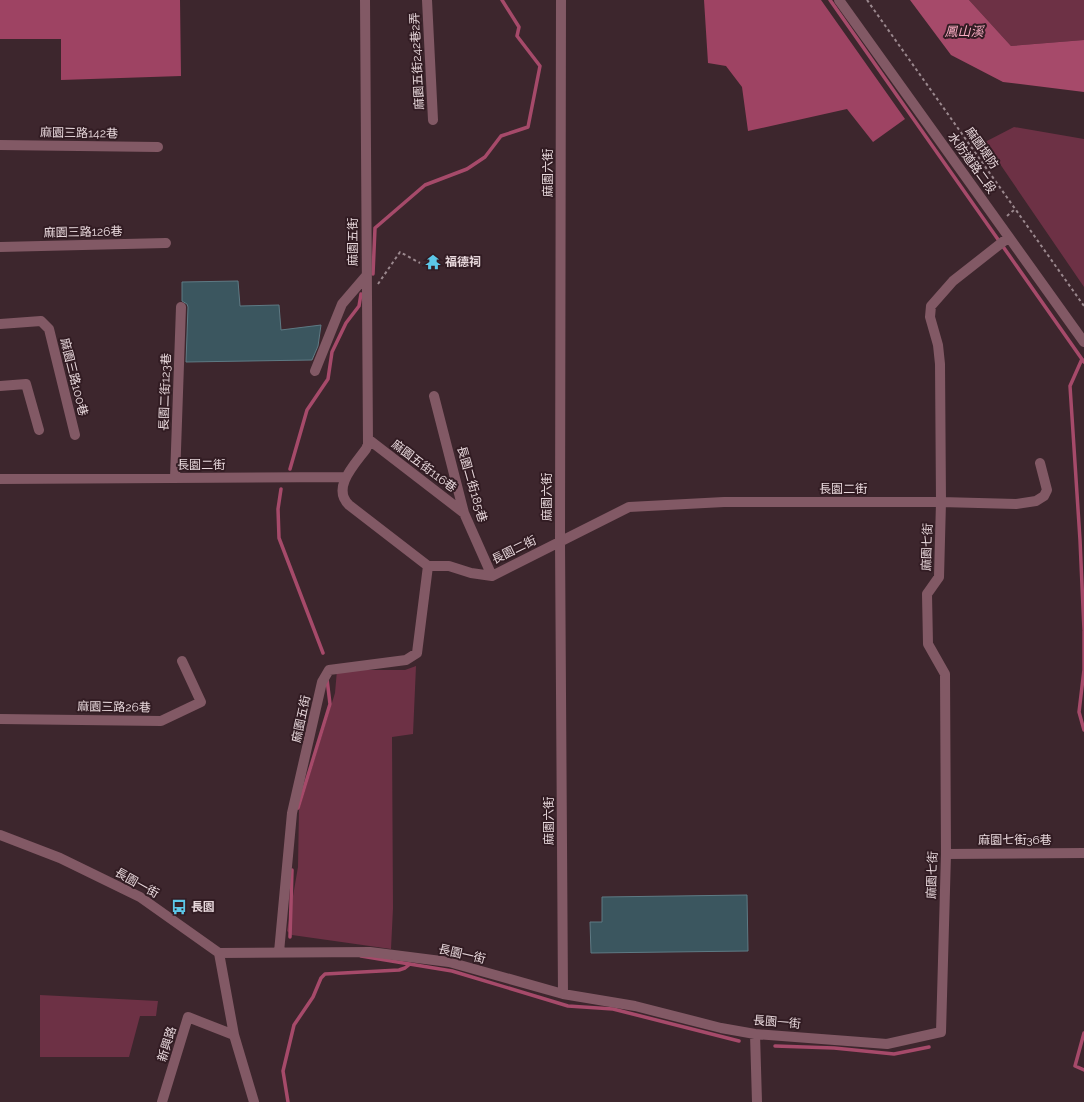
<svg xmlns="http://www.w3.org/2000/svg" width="1084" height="1102" font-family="Raleway,'Noto Sans TC',sans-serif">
  <rect width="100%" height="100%" fill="#3d262d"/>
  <path fill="#6d3145" d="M969,0H1084V40L1011,46Z
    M1014,127L1084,139V287L985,142Z
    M416,666L413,734L392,737L393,908L391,949L292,935L287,931L298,867L299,810L335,693L337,670H405Z
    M40,995L158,1001L156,1016H140L129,1057H40Z"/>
  <path fill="#9e4363" d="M0,0H180L181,76L61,80V39H0Z
    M704,0H821L905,119L873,142L847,109L748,131L742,87L726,66L708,63Z"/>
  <path fill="#a64a6a" d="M910,0H969L1011,46L1084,40V92L1003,82L951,55Z"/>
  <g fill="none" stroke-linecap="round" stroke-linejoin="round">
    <path stroke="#a64a6a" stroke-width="3.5" d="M830,0L1084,362
      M373,274L375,228L425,185L467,169L485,157L501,136L528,127L540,66L517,36L519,27L502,0
      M1082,359L1070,386L1080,540L1084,630
      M290,469L307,410L328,379L332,352L346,323L359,306L361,294
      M281,489L278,509L279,538L323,653
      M1084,631V670L1079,712L1084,730
      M298,808L330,704L327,679
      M290,937L292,870
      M361,956L452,971L568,1006L613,1009L739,1041
      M1084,1033L1075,1066L1084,1070
      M775,1046L834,1048L894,1054L929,1047
      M288,1102L283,1071L294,1025L313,997L321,978L325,974L399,970L405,968L410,964"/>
  </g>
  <path fill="#3b565f" stroke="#5e7a84" d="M238,281L240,306L279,305L281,330L321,325L318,346L312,360L186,362L188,307L187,304L182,301V282Z
    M747,895L748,951L591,953L590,922H602V897Z"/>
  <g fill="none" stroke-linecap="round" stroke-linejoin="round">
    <path stroke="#9b888e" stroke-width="2" stroke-dasharray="3 3" stroke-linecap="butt" d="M867,0L1084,306
      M1007,216L1014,210
      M378,284L400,252L420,263"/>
    <path stroke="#825965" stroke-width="10" d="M365,0L368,444L366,449C355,464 331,488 349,505L428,566H449L471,573L492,576L629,507L724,502H941L1016,504L1036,501L1044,496L1047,490L1040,463
      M427,0L433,120
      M561,0L560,542L563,994
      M839,0L1084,342
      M0,145L158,147
      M0,247L166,243
      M0,324L41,321L49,329L75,435
      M315,371L342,304L366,276
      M0,386L26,384L39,430
      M434,396L464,513L492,576
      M368,439L464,513
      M175,478L181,307
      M0,479L346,477
      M0,719L161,721L201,702L182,661
      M0,835L60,858L140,897L219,953L370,952L449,962L563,994L635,1006L721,1028L755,1034L887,1044L941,1032L946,854L945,674L928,644L927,594L939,577L941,502L940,364L938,345L930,317L931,306L953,281L1009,237
      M946,854L1084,853
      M279,952L292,813L322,682L329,670L406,660L417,653L428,566
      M219,953L234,1035L254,1102
      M755,1034L757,1102
      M162,1102L188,1017L234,1035"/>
  </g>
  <defs>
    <symbol id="temple-bare" viewBox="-9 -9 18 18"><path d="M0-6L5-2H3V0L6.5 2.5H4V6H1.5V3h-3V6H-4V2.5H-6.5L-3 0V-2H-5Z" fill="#5cc7e8" stroke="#321c23" stroke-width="2.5" paint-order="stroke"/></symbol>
    <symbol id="bus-bare" viewBox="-9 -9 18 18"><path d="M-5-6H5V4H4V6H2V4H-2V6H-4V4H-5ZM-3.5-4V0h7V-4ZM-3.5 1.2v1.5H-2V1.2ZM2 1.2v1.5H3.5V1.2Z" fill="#5cc7e8" stroke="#321c23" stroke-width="2.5" paint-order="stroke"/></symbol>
  </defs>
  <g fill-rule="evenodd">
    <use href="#temple-bare" x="422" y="251" width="22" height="22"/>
    <use href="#bus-bare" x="168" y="896" width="22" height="22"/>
  </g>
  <g text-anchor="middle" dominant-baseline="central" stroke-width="4" stroke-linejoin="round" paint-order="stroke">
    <g font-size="12" fill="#e9d9dd" stroke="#321c23">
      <text transform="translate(417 61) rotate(-93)">麻園五街242巷2弄</text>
      <text transform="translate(79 133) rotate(1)">麻園三路142巷</text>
      <text transform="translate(982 148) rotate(55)">麻園堤防</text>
      <text transform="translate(972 163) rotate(54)">水防道路二段</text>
      <text transform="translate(548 173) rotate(-90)">麻園六街</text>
      <text transform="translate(83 232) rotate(-1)">麻園三路126巷</text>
      <text transform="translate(353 242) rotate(-90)">麻園五街</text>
      <text transform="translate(74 377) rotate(76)">麻園三路100巷</text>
      <text transform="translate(165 392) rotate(-88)">長園二街123巷</text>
      <text x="201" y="465">長園二街</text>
      <text transform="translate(424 466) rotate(37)">麻園五街116巷</text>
      <text transform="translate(472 484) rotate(74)">長園二街185巷</text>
      <text x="843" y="489">長園二街</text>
      <text transform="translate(547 497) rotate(-90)">麻園六街</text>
      <text transform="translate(927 547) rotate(-88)">麻園七街</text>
      <text transform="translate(514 550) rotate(-26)">長園二街</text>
      <text transform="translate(114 707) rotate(1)">麻園三路26巷</text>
      <text transform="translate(301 719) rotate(-78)">麻園五街</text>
      <text transform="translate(549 821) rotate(-90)">麻園六街</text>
      <text x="1015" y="840">麻園七街36巷</text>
      <text transform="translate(932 875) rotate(-88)">麻園七街</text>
      <text transform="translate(137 883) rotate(29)">長園一街</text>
      <text transform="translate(462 954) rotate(13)">長園一街</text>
      <text transform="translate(777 1022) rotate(5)">長園一街</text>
      <text transform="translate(167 1044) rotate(-73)">新興路</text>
    </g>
    <g font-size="12" font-weight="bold" fill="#e9d9dd" stroke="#321c23" text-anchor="start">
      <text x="445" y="262">福德祠</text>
      <text x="191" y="907">長園</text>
    </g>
    <g font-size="13" font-style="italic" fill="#f7abc1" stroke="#321c23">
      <text x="964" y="31">鳳山溪</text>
    </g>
  </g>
</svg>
